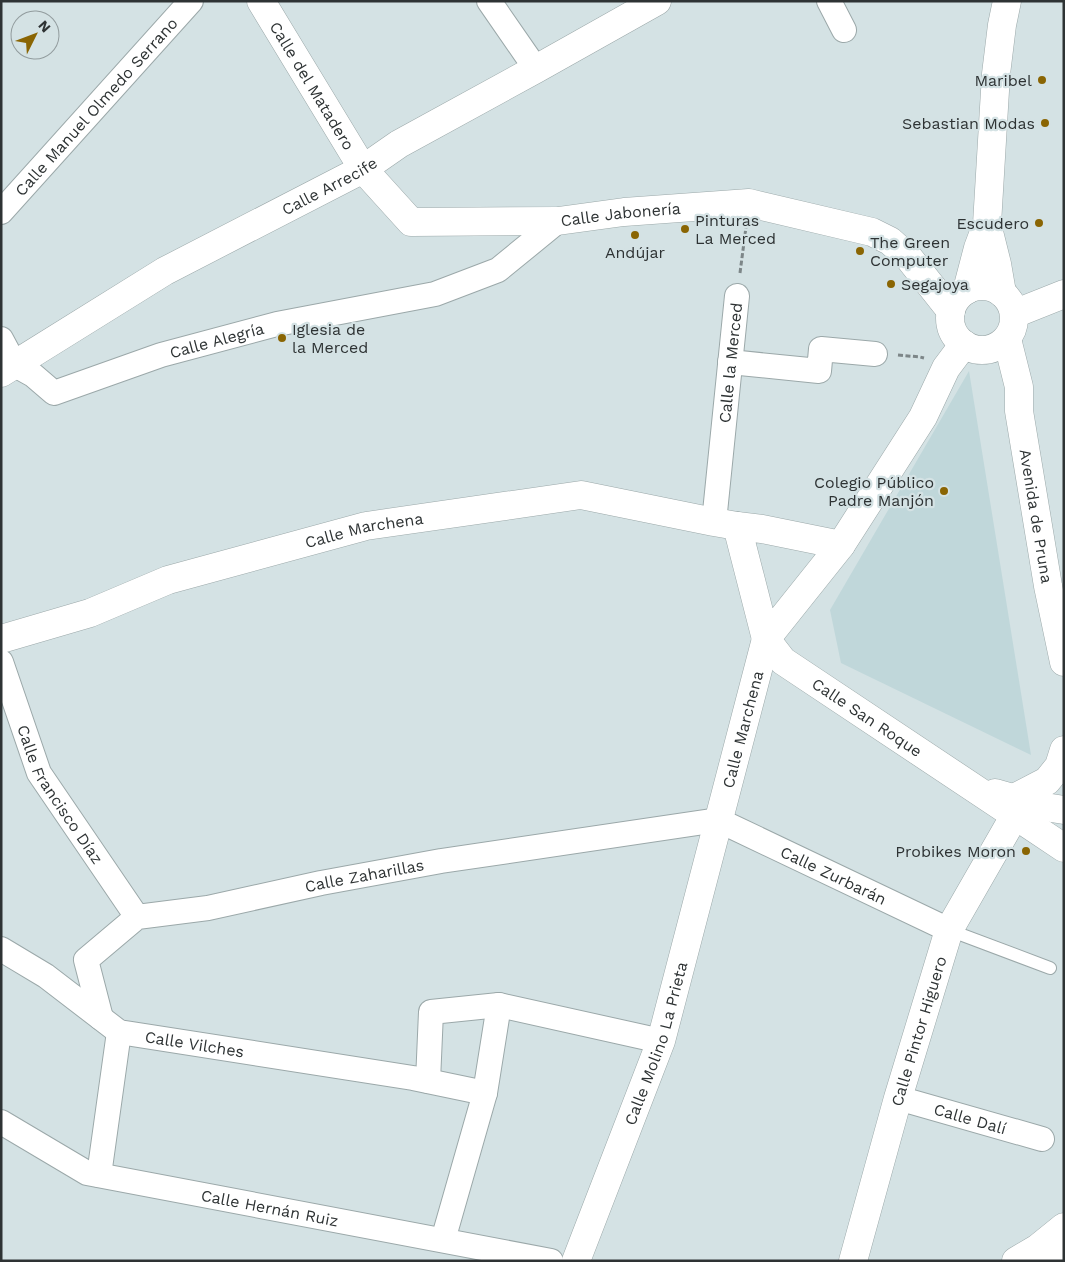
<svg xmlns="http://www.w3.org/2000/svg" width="1065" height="1262" font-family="'Work Sans',sans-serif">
  <rect width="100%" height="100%" fill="#d4e2e4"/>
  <path fill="#c0d7da" d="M969,371L1031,755L841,663L830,610Z"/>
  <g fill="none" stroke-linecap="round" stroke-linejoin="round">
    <defs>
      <path id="lane" d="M949,930L1050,968"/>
      <g id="street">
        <path d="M489,1L536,69"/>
        <path d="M829,1L844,30"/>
        <path id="s1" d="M1,212L191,1"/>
        <path id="s2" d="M1,339L15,365L33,375L54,393L161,355L277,324L435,294L498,270L558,221"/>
        <path d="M730,362L819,371L821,349L875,354"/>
        <path id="s3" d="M714,522L737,296"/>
        <path id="s4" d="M1,662L39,773L137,917"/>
        <path id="s5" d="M1,949L46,976L119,1032L413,1078L485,1093L499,1005"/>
        <path id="s6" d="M101,1018L86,960L137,917L208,908L321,883L441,861L718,820L949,930"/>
        <path d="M428,1081L431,1012L499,1005L661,1041"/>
        <path id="s7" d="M898,1098L1042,1139"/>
        <path id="s8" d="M1,1122L87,1173L551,1261"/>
        <path d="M99,1175L119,1032"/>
        <path d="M443,1240L485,1093"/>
      </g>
      <g id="secondary">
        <path id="s9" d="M261,1L363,169L411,222L558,221L624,212L749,203L872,232L890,241L909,258L951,311"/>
        <path d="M987,224L997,264L1002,293"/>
        <circle cx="982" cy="318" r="32"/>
        <path d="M967,290L978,248L987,224L996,74L1002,25L1007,1"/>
        <path d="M1014,314L1064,294"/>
        <path id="s10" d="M1007,339L1019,387V411L1048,586L1064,662"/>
        <path id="s11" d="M1,373L165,271L363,169L399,144L536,69L657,1"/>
        <path d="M737,526L762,529L841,545L766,639Z"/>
        <path d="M841,545L923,417L946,368L964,344"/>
        <path id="s12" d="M1,639L90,613L168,580L366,526L581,495L714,522L737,526"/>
        <path id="s13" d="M766,639L783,661L1064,848"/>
        <path d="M995,793L1045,807L1064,810"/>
        <path d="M1014,798L1047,781L1059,766L1064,750"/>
        <path id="s14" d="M576,1261L661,1041L766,639"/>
        <path id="s15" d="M853,1261L898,1098L949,930L1015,815"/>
        <path d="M1016,1261L1038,1248L1064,1227"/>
        <path d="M1056,1261L1064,1253"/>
      </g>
    </defs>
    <use href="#lane" stroke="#9ba8a9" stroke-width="14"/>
    <use href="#street" stroke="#9ba8a9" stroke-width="26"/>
    <use href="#secondary" stroke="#9ba8a9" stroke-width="29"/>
    <path stroke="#7d8688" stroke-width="3" stroke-dasharray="5 2.5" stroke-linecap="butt" d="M740,273L746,227
      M898,355L920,357L924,358"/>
    <use href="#lane" stroke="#fff" stroke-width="12"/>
    <use href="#street" stroke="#fff" stroke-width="24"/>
    <use href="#secondary" stroke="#fff" stroke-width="28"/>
  </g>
  <g fill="#8a6503" stroke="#d4e2e4" stroke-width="2">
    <circle cx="1042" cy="80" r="5"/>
    <circle cx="1045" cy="123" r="5"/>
    <circle cx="1039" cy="223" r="5"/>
    <circle cx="685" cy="229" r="5"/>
    <circle cx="635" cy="235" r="5"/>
    <circle cx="860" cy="251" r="5"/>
    <circle cx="891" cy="284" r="5"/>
    <circle cx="282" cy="338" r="5"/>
    <circle cx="944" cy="491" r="5"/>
    <circle cx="1026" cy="851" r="5"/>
  </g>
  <g text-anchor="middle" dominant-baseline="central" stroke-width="4.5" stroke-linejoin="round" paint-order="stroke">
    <g font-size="16" fill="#2e3334" stroke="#d4e2e4" text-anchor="end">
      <text x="1032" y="80">Maribel</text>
      <text x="1035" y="123">Sebastian Modas</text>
      <text x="695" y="220" text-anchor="start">Pinturas<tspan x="695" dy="18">La Merced</tspan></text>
      <text x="1029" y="223">Escudero</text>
      <text x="870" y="242" text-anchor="start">The Green<tspan x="870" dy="18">Computer</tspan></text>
      <text x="635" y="252" text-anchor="middle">Andújar</text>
      <text x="901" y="284" text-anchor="start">Segajoya</text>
      <text x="292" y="329" text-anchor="start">Iglesia de<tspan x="292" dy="18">la Merced</tspan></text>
      <text x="934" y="482">Colegio Público<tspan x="934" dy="18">Padre Manjón</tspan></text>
      <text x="1016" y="851">Probikes Moron</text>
    </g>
    <g font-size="16" fill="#2e3334" stroke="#d4e2e4">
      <text stroke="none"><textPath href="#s9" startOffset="99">Calle del Matadero</textPath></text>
      <text stroke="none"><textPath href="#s1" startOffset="142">Calle Manuel Olmedo Serrano</textPath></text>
      <text stroke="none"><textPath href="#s11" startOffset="378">Calle Arrecife</textPath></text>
      <text stroke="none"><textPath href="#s9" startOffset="478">Calle Jabonería</textPath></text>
      <text stroke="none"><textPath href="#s2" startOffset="249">Calle Alegría</textPath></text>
      <text stroke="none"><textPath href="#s3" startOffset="160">Calle la Merced</textPath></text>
      <text stroke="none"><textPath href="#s10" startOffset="180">Avenida de Pruna</textPath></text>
      <text stroke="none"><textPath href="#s12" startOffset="380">Calle Marchena</textPath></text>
      <text stroke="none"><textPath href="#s13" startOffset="129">Calle San Roque</textPath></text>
      <text stroke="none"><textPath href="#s14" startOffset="558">Calle Marchena</textPath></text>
      <text stroke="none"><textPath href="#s4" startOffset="146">Calle Francisco Díaz</textPath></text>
      <text stroke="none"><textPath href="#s6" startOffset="844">Calle Zurbarán</textPath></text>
      <text stroke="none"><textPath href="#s6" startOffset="358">Calle Zaharillas</textPath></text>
      <text stroke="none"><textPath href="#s15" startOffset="239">Calle Pintor Higuero</textPath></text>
      <text stroke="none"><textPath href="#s14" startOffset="232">Calle Molino La Prieta</textPath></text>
      <text stroke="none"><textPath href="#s5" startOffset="221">Calle Vilches</textPath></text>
      <text stroke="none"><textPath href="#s7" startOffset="75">Calle Dalí</textPath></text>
      <text stroke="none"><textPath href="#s8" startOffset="286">Calle Hernán Ruiz</textPath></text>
    </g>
  </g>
  <rect width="1065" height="1262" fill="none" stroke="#2e3334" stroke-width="5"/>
  <g transform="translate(35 35) rotate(48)"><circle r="24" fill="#d4e2e4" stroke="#929c9e"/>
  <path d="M0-4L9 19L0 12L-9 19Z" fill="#8a6503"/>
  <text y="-8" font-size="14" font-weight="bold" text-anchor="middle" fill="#2e3334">N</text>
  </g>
</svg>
